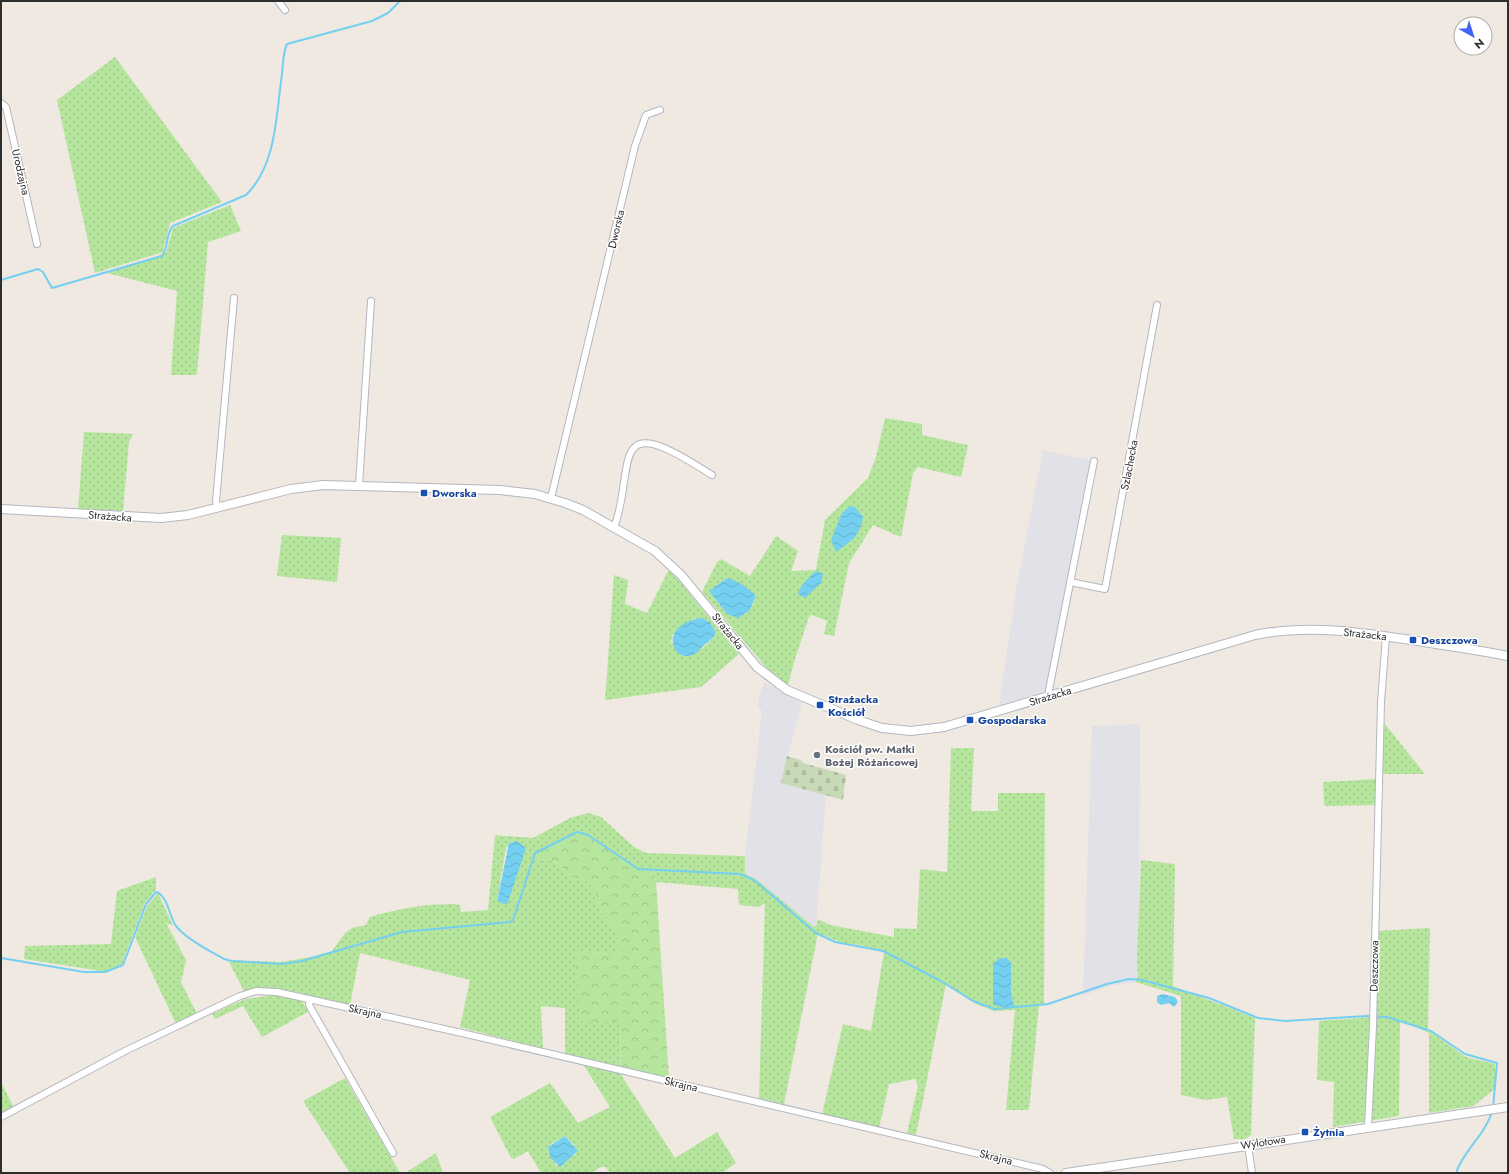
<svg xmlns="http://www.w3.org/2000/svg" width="1509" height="1174" font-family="Jost,sans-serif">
  <defs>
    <pattern id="green-dots" width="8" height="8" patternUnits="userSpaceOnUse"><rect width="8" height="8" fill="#b6e59e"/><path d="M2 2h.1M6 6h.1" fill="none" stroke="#9dc588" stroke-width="1.8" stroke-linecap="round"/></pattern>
    <pattern id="forest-crowns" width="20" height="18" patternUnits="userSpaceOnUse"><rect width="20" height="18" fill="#b6e59e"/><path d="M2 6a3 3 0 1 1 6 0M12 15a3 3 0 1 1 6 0" fill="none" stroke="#9dc588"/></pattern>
    <pattern id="cemetery-stones" width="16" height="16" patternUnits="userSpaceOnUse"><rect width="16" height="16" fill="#c8d9b8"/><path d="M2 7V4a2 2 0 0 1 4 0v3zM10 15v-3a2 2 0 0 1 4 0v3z" fill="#acbb9e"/></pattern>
    <pattern id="water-waves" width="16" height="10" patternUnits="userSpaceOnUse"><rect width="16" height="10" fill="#75cff0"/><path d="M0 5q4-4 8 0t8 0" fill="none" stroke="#66b2ce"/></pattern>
  </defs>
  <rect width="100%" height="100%" fill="#efe9e1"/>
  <path fill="#e3e1e8" d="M1043,450L1094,461L1074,580L1053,690L999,705L1016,590Z
    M764,682L802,703L781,783L826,795L816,927H814L745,874V856L762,711L758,707L759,698Z
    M1140,724L1139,897L1137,956L1139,977L1135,982L1109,986L1083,996L1092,726Z"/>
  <path fill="url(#green-dots)" fill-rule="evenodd" d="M115,57L222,202L170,223L163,252L95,273L57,100Z
    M230,205L241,231L208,242L197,375H171L177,291L107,273L166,253L173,228Z
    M885,418L922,424V435L968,445L961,477L918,467L913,473L901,537L873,525L849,563L834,636L824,634L827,621L812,615L809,617L795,659L788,685L769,671L702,592L717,562L721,559L750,576L776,536L798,551L791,571L816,570L825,520L868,478L876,457ZM727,578L740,584L756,596L753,604L727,614L709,591Z
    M84,432L133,434L129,442L123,511L78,509Z
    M282,535L341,538L337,582L277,576Z
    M668,571H671L739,654L701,687L605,700L614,575L628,580L625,604L647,613ZM694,619C706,618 709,622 716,632C712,642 698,653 687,655L671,642L673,634Z
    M1381,719L1425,774H1378Z
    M951,748H974L971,811H998V793H1045L1044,1005H1039L1029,1110H1006L1015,1010L994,1011L976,1004L946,984L916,1135L907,1133L918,1086L915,1079L889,1084L879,1128L822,1114L843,1024L871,1031L884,952L860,945L842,943L818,933L784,1104L759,1098L765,903L759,907L739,905L738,889L656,882L654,870L635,868L587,833L535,858L556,862L574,879L587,881L594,890L600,911L618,932L619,952L617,955L575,950L620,1021L621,1075L675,1158L717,1132L736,1163L722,1173H610L606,1167H601L591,1173H541L528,1151L514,1159L511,1158L490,1117L550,1083L578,1123L610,1107L583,1064L565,1055V1008L541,1006L543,1049L460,1027L470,980L360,953L350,1005L346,1008L273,991L246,995L228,960L281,962L311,957L332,951L345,933L352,928L366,925L370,917C401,908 423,904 455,904L460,905L461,912L488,910L495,835L533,838L570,818L588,813L601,817L634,847L646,853L745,856V874L756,879L814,927L816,926L818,919L830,925L894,937V928L917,929L920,869L947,872ZM512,841L525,847L507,904L497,900L506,848ZM565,1136L574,1145L576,1154L557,1166L548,1152L551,1144Z
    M1378,779L1377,805L1326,806L1324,804L1323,782Z
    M1141,860L1175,864L1173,986L1255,1018L1251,1135L1246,1139H1234L1227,1097L1206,1100L1181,1095V996L1135,982L1138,977L1137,956Z
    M156,877V889L145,903L122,964L107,972L24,959L25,946L111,944L117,891Z
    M158,893L173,926L166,923L186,960L181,982L197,1014L176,1024L135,937L147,906Z
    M1430,928L1428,1030L1466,1057L1495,1064V1089L1473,1106L1429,1113V1033L1400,1020L1399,1116L1333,1127L1334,1082L1317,1080L1319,1021L1374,1017V931Z
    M275,995L302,1001L308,1012L262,1037L243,1006L215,1019L212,1014L245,999Z
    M345,1078L400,1173H350L303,1101Z
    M1,1082L14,1108L1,1115Z
    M436,1153L443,1173H405Z"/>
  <path fill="url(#forest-crowns)" d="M577,831L587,833L635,868L654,869L656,882L669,1078L621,1067L620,1021L580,1022L575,950L617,955L619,952L618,932L600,911L594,890L587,881L574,879L556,862L535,858L533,853Z"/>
  <path fill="url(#cemetery-stones)" d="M787,756L801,760L803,763L846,775L843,800L781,783Z"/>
  <path fill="url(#water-waves)" d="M850,506L855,507L863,517C860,537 851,541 836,552L831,540L842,513Z
    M816,571L823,574L821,583L805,598L798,594C801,584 808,578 816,571Z
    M727,578C735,579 750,589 756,596L749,611L738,618L727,614L709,591Z
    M703,618L710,623L716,632C714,638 709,641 704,645C701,648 698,652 695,654C671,666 657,623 703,618Z
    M517,841L526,848L507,905L497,901L509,843Z
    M1000,958H1007L1011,963V992L1014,1006L1011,1008L993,1005V964Z
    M1163,994L1175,997L1178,1002L1174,1007L1169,1003L1161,1005L1157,1002V996Z
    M565,1136L578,1151L560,1167L550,1157L548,1147Z"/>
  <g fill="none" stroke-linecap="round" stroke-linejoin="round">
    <path stroke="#75cff0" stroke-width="2" d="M1,280L38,269L43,272L52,288L162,256C169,248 165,234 173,226L246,195C277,165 276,114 282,74C283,64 283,52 287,44L372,21L388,13L400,1
      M1,958L84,972H105L123,965L146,904L156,892C166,894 170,915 174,923C182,937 210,951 224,959L232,961L282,964L302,961L402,932L510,922L513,920L535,853L577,832L588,835L638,869L740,874L754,880L816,933L835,942L883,951L941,981L973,1001L995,1009L1048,1004L1107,984L1129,979L1142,980L1209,998L1258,1018L1285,1021L1367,1016L1387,1017L1431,1031L1465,1054L1497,1063L1493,1108
      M1456,1173C1463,1151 1485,1135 1492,1112"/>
    <defs>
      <path id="street" d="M278,1L285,10
        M1,103L6,107L37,244
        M359,485L371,301
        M551,498L635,146L646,115L660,110
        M218,508L216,501L234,298
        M614,527C620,513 622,496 624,482C626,471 627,454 635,447C650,432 698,467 712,475
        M1070,582L1105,589L1157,305
        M1050,696L1049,690L1094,461
        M310,999L309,1005L393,1153
        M1,1117L125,1051L240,996L256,991L277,992L462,1033L1043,1169L1050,1173
        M1368,1127L1373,1026L1381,702L1386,636
        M1248,1145L1252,1173"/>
      <path id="secondary" d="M1,509L161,518L188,515L291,489L323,485L500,490L535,494L565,503L583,510L655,551L681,575L757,667L787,690L858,720L882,728L911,731L944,727L1255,635C1313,623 1373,634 1430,643C1456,647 1482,651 1508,656
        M1066,1173L1508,1107"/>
    </defs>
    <use href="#street" stroke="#b4b7c1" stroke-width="8"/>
    <use href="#secondary" stroke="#b4b7c1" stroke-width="10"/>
    <use href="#street" stroke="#fff" stroke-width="6"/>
    <use href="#secondary" stroke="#fff" stroke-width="8"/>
  </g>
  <g fill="#1a4fb4" stroke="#fff" stroke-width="1.5">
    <rect x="420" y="489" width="8" height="8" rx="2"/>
    <rect x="1409" y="636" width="8" height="8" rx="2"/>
    <rect x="816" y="701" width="8" height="8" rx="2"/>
    <rect x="966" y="716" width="8" height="8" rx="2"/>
    <rect x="1301" y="1128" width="8" height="8" rx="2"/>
  </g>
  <circle fill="#6b7280" stroke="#fff" stroke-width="1.5" cx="817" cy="755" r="4"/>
  <g text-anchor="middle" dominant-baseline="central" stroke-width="3" stroke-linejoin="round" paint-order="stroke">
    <g font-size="11" fill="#2e2e2e" stroke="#fff">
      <text transform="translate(21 172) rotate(77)">Urodzajna</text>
      <text transform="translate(616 229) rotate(-77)">Dworska</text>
      <text transform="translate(1129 465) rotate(-79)">Szlachecka</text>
      <text transform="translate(110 516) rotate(4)">Strażacka</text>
      <text transform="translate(728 631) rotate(51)">Strażacka</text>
      <text transform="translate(1365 634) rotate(6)">Strażacka</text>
      <text transform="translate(1050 696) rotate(-17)">Strażacka</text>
      <text transform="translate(1374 966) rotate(-89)">Deszczowa</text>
      <text transform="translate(365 1011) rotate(12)">Skrajna</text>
      <text transform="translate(681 1084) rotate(13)">Skrajna</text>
      <text transform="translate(1263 1142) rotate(-9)">Wylotowa</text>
      <text transform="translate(996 1157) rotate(14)">Skrajna</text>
    </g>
    <g font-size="11" font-weight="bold" fill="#164399" stroke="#fff" text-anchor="start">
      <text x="432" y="493">Dworska</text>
      <text x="1421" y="640">Deszczowa</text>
      <text x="828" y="699">Strażacka<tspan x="828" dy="13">Kościół</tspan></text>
      <text x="978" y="720">Gospodarska</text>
      <text x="1313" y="1132">Żytnia</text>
    </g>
    <g font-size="11" font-weight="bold" fill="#5b616d" stroke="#fff" text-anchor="start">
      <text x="825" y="749">Kościół pw. Matki<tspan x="825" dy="13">Bożej Różańcowej</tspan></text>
    </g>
  </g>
  <rect width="1509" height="1174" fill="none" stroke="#2e2e2e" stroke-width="4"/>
  <g transform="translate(1473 36) rotate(141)"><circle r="19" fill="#ffffff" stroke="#ababab"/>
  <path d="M0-3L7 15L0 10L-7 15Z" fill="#4264fb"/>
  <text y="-6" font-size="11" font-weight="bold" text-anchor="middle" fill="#2e2e2e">N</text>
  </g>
</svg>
